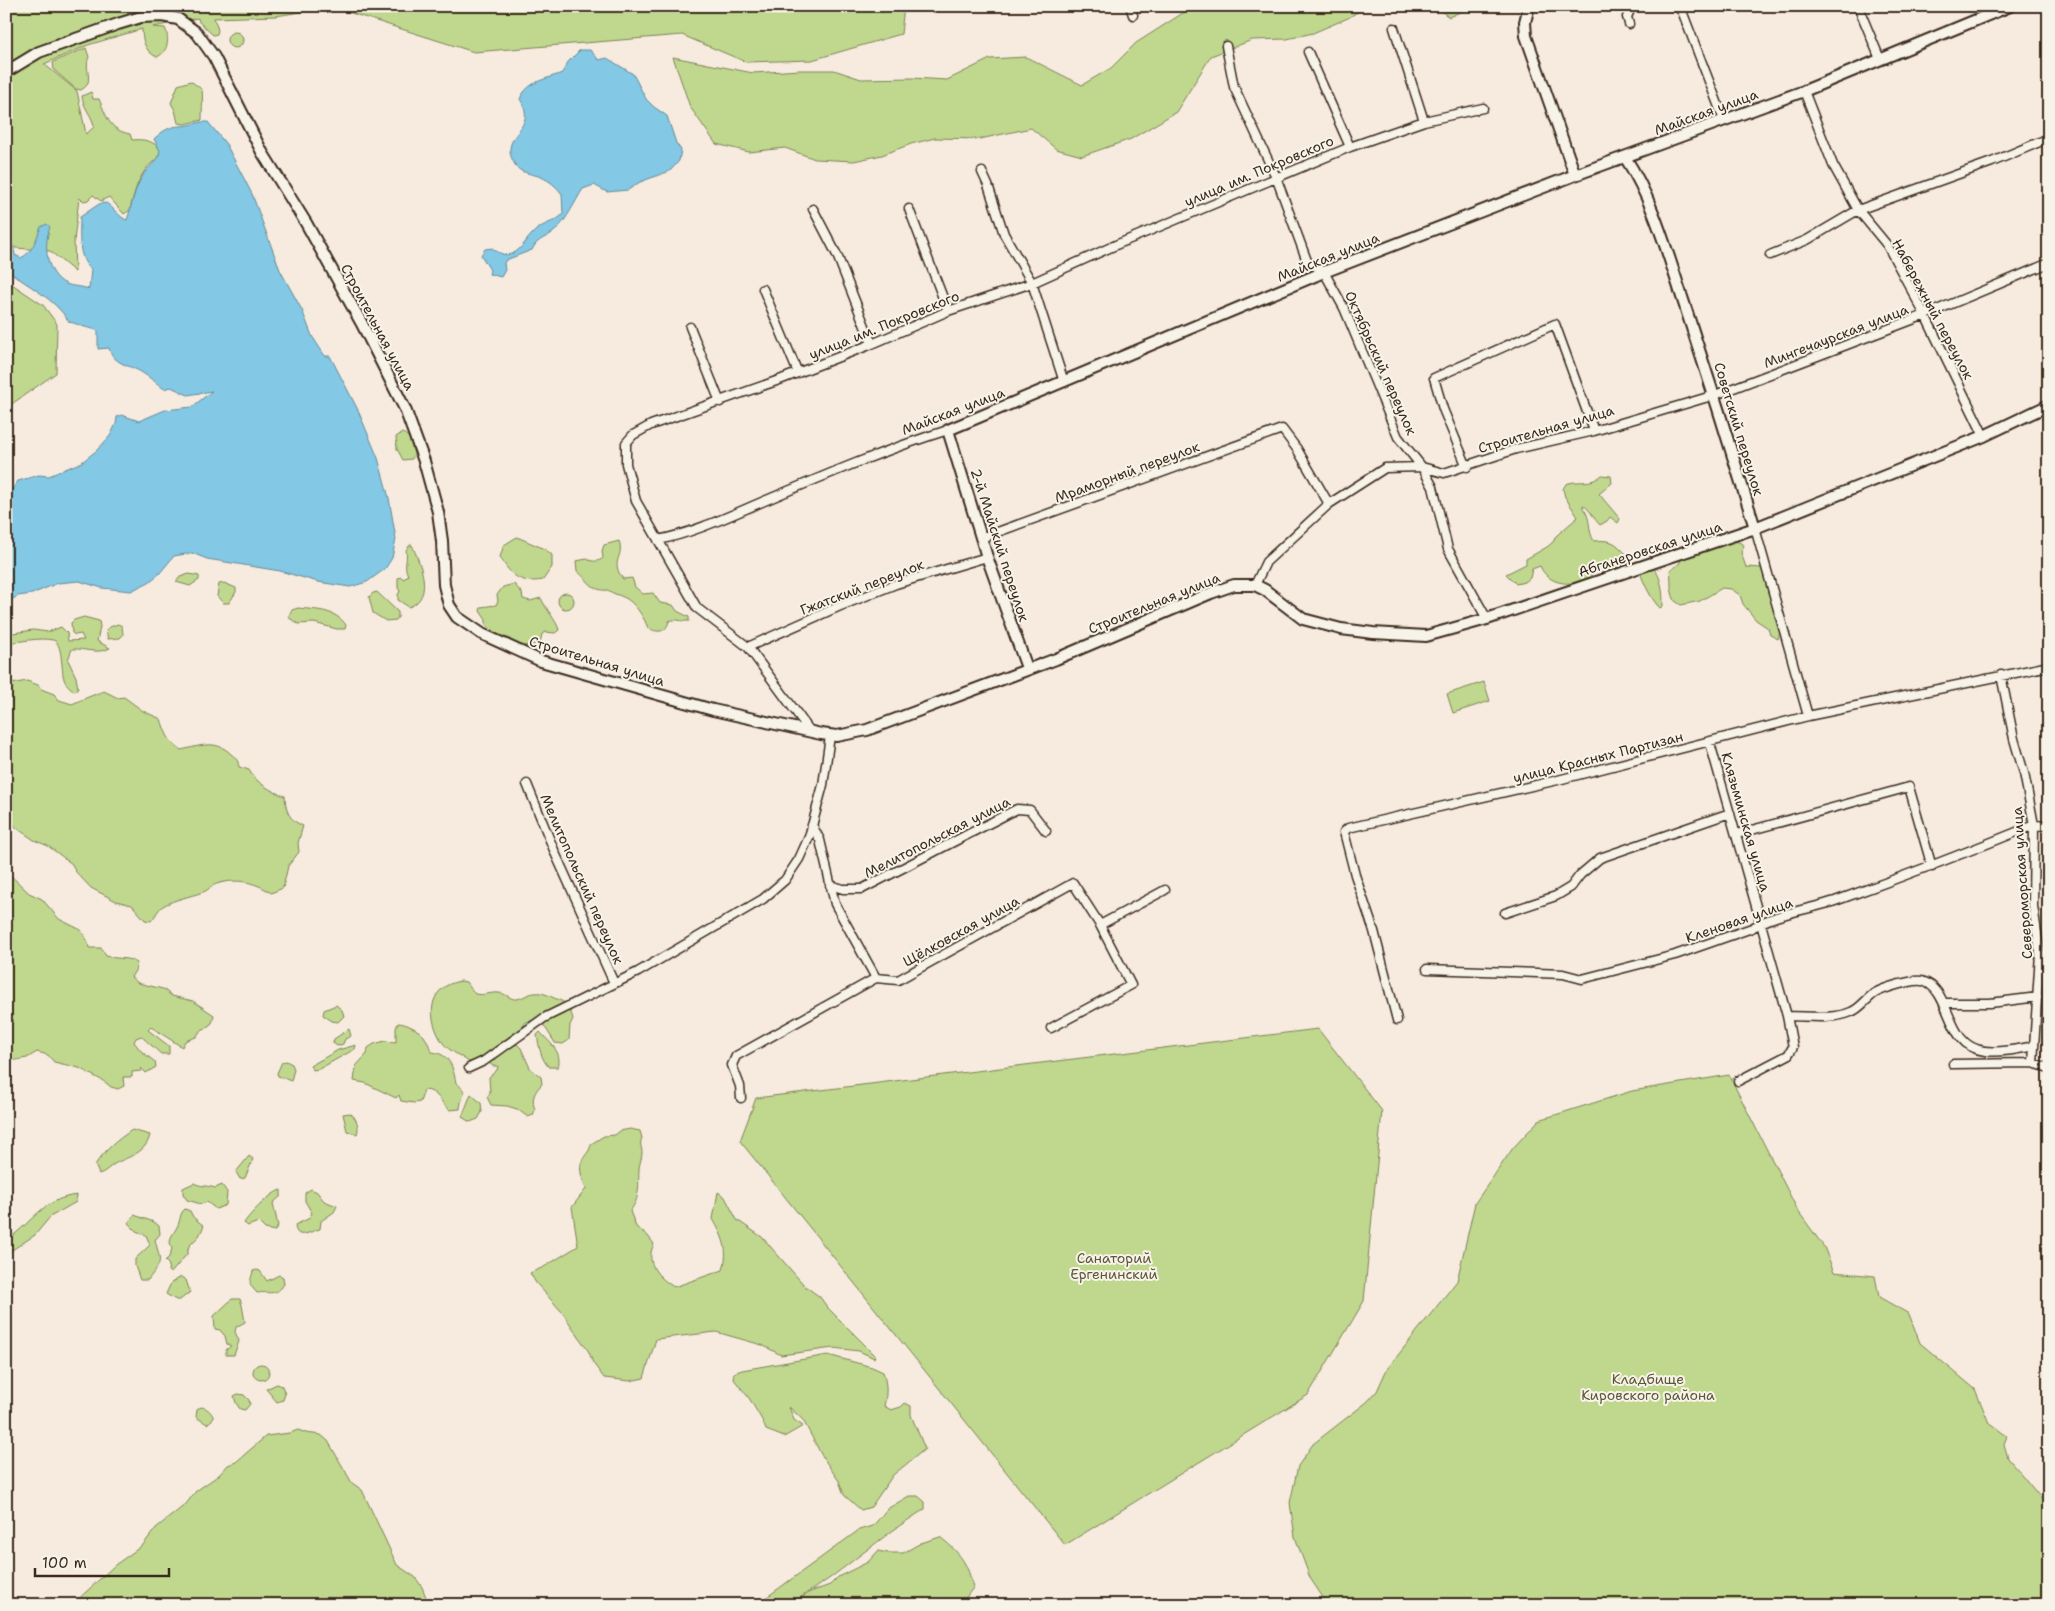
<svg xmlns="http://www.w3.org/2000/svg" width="2055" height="1611" font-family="'Shantell Sans',sans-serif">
  <rect width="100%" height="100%" fill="#f7ebdf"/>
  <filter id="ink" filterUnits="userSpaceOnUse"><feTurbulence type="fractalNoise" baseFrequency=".02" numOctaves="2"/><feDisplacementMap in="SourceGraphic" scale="10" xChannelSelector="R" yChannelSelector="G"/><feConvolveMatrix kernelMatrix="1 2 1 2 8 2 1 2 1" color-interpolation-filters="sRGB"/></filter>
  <g filter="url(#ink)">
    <path fill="#bfd88e" stroke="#7d8156" d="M6,6H904L901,34L812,60L746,62L682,35L474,52L332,7L276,16L214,18L218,30L217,34L213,35L199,22L198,18L153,27L165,28C170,39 168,52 157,57C145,52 142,40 142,29L88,45L44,64L77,91L86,134L94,127C93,116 83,108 82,96L91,92L93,99H99C107,117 109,130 130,134L132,140C142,139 155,140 161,151C158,160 151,162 146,169C137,181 133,196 130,210L124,214L109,197L101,201L93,195L88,200L84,201L79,198L74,241L75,272L50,251L6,247Z
      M1194,6H1367L1348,18L1313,33L1287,39L1252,40L1211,56L1176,112L1131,139L1082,156L1056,149L1031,128L980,139L935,138L911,144L882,155L854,161L815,159L785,148L749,152L716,144L690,107L673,57L753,73L800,70H834L861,79L912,78L947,80L990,59L1026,57L1082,85L1111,68L1136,43Z
      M1434,6H1473L1449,17Z
      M227 40a8 8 0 1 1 16 0a8 8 0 1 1-16 0Z
      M86,48L89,57C83,69 96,82 81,90L76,89L54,70L53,62Z
      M191,81C194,84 200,87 202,90C203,92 202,115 202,120L185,124L178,123L175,110L171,103L178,85Z
      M6,280L43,305L57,324L56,373L6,408Z
      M402,433C412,436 412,446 414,455L412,459L403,460L397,449L396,437Z
      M1602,475L1611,476L1612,483L1599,494L1620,519L1618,523L1610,517L1607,521L1600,525C1593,518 1591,510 1583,505V508C1592,519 1587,530 1594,541C1606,540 1613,540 1621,549C1626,554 1630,556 1632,562L1614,569H1598C1584,587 1550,590 1540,566L1532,569L1530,578L1525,582L1516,584L1506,574L1526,564V559L1547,547L1553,542L1556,536L1578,517L1565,497L1563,489L1566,484C1578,479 1590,486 1602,475Z
      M517,537L545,549L552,555V567L543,580C520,584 511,576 500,557L504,545Z
      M619,541C625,558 609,560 623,579L632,578L635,587L643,594L653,593L660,603L673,605L677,611L689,617V621C682,622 676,618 669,621C666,633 658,633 648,628C644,617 634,601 623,597C617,594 613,594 608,590C592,592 588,579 577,571L576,561L587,559C592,562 599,562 603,558L602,551L604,545Z
      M1731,541L1739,542L1744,545L1741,553L1746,567L1762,568L1781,629L1778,639L1770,635L1768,628L1756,620L1743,604L1740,595L1731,589L1722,588L1700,601L1681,605L1675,601C1669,588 1672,582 1670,570L1679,564L1682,557Z
      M410,545H412C420,563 435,597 409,607L398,600V595L400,591L398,588V578L401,577L404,579L408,575C403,566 408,560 406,550Z
      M1652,566C1662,576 1663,593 1663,606L1660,608C1653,602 1642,581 1640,571Z
      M189,574L199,576V580L190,586L176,582L180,577Z
      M224,583L236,588V592L229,603H223L217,596L219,584Z
      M514,584L522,593L523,599L530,601L541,598C545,608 557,621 559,630L555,633L545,632L542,634L540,643L529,646L513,644L509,638L501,637L486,625V620L480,611L481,607L496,605L498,601L497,595L503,587Z
      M377,592L398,612V617L396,620L386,621L373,613L369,597L373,593Z
      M558 601a8 8 0 1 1 16 0a8 8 0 1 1-16 0Z
      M298,608C315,610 335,609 346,625L345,629H337L314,623L298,624L288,617L292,610Z
      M84,617L99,621L100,627L97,641L110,648C98,655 84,648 72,649L68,660L76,677L78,688L77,690L74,691C70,687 65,684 64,679C61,670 63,642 53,640C38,637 21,642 6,643V634L33,630L48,632L61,627L67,633L68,641L84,640L81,634L75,635L72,633L71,623L74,620Z
      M118,624L122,626L123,635L120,638L108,639L106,630L110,627Z
      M27,681L38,685L41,689L54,694L59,700L72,704C83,699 93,695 104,691L118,698L124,697L143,711L161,719C165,732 169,743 181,750C200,746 216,739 231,754C236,758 238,760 239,767L249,770C255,782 272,792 285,796C286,811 288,819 303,826L298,843L299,852L288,866L283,888L271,893C256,881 230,877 212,886C209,888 207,891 203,892C189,897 175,899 163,906C157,910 156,916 151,921L145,920L132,905L116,901L91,888L75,871L72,864L48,846L34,840L18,829L6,818V685Z
      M1484,682L1490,701L1453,713L1447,694Z
      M6,871L29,893L42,899L59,919L81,930L88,942L89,948H101L106,956C119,960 125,956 137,963L135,971L131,977L138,983L163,989L172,996L193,1001L214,1015L212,1023L206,1028L201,1030L196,1037L185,1041L182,1047L151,1027L148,1030L169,1046V1054H161L141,1036L136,1038L134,1042L141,1051L155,1062L156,1067L146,1073L141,1068V1071L132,1072V1077H123L124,1086L118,1089L111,1087L105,1082L79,1068L54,1062L48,1055L37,1052L27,1058L6,1062Z
      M461,981L466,982L475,994C484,996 491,992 499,993C506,993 510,1000 517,999C523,998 529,993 535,993C542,992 548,995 554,998C568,1003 569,1005 573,1019L570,1025L569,1040L563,1044L555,1043L540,1019L526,1022L518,1033L510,1038L497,1049L487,1054L481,1059L469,1062C461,1056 449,1051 443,1043C427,1020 426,986 461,981Z
      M336,1005L342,1010L344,1016L338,1022L332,1021L323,1015L324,1010Z
      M398,1023C406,1023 419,1030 424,1036C428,1041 429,1047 432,1052C450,1054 453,1067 456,1083C470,1093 461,1094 460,1109L450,1110C440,1103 438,1090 424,1090L420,1102L414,1103L401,1101L399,1095L396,1098L365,1083L354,1081L356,1066L367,1054L368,1048L374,1044L385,1041L396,1042V1028Z
      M349,1029L351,1036L345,1039L343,1044L337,1046L333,1043L334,1039Z
      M1318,1029L1382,1111L1364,1301L1308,1395L1065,1545L740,1141L756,1098Z
      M540,1032C549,1042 563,1052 558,1067H549C541,1060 539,1046 537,1035Z
      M517,1044L521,1048L530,1068L541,1077L542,1084C534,1092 531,1099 535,1110L533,1115L528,1117L517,1109L507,1106L491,1105L487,1097L490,1093L489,1077L497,1070L498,1066H493L489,1063L491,1059Z
      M356,1045L355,1049L319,1069L313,1070L310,1066L338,1050Z
      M286,1061L292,1064L294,1069L291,1081L278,1076L277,1073L282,1062Z
      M1729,1075L1798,1211L1824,1247L1834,1272L1875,1276L1879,1297L1909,1314L1920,1343L1975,1389L1989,1423L2007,1436L2004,1444L2008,1458L2049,1508V1605H1325L1322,1596L1310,1578L1295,1537L1290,1503L1298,1466L1313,1444L1367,1402L1377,1391L1387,1369L1457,1281L1475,1203L1513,1148L1539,1120L1632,1091Z
      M471,1094L481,1103L482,1112L478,1119L470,1122L462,1117Z
      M350,1113C356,1117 360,1127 357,1134L347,1131L343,1114Z
      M630,1129L640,1131L642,1138C639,1144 642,1147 642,1153C642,1159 639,1164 639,1169C638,1185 641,1197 630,1211L636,1227L648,1236L654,1244C644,1263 659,1278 674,1287L723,1270C729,1249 723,1237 713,1219L718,1192L725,1197L737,1220L762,1237L805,1286L820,1297L827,1307L875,1355L874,1358L859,1351L833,1348L781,1355L762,1345L716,1332L656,1339L644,1378L630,1381L604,1378L593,1363L589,1352L562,1312L536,1283L530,1273L544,1267L578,1246L572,1207L586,1189C583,1181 578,1169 582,1161C585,1154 590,1152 591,1144L604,1136L615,1135L620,1131Z
      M132,1130L150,1135C146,1153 130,1156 116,1163C110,1166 106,1172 99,1174L95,1165C105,1150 117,1140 132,1130Z
      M249,1156L253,1159L245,1178L240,1179L236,1172Z
      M194,1183C201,1187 207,1185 215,1188L222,1185L227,1192L226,1205L216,1209L207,1202L201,1204L187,1200L183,1194V1188Z
      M311,1189L317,1192L324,1201L337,1206L334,1212L321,1221L320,1229C310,1231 296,1242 295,1225L308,1219L312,1213L305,1201V1193Z
      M281,1190V1196L273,1203L278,1226L275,1231L265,1229L258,1222L248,1226L244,1223C250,1214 271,1192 281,1190Z
      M77,1195L76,1202L50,1217L35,1235L9,1252L6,1263L7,1240C33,1222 42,1199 77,1195Z
      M185,1209L190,1211L193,1217L204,1226L199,1236L189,1246L187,1254L171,1273L168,1271L169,1265L165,1261L169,1257L172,1249C167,1239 173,1235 177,1227C181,1220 179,1214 185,1209Z
      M134,1215L154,1222L159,1226L160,1234L155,1240C161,1264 163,1260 148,1280H140L135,1266V1259L150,1245L146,1235L136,1231L128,1223Z
      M257,1270L260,1271L267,1281L279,1275L283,1277L284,1284C276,1297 270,1291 257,1293C247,1282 250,1284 253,1271Z
      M181,1277L186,1280L190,1292L180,1300H176L166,1294L171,1283Z
      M232,1299H240L242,1305L245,1322L236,1327L235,1332L239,1341L234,1355H226V1350L231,1346L227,1344L225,1336L220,1330L215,1329L214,1316Z
      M828,1355L872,1367L883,1372C887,1384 887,1394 884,1406L891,1410L901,1407L905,1403L911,1406V1415L925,1449L893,1475L871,1507L861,1510L844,1495L839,1481L822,1456L803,1420L789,1407L794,1420L803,1426L784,1437L766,1430L762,1420L749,1398L733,1378L734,1373L742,1370Z
      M253 1372a8 8 0 1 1 16 0a8 8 0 1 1-16 0Z
      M277,1384L282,1386L285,1394L283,1400L277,1402L266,1389Z
      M238,1394L244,1395L249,1400L250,1404L245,1410L240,1409L236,1403L234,1396Z
      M201,1407C208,1408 211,1412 214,1418L207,1424L196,1417L197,1410Z
      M298,1430L306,1433L321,1435L328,1441L352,1483L362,1490L397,1565L415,1577L422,1587L429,1605H72L115,1565L143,1545L156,1528L186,1504L196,1491L219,1475L228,1465L236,1462L266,1436L290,1433Z
      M909,1496H918L925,1502V1509C891,1530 861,1555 830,1578C817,1587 803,1594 791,1605H756L859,1530L873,1526L887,1509Z
      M940,1537C960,1553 968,1563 973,1588L961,1604L802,1605L800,1599L810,1592L830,1585L838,1577L868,1562L878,1551L888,1553H903L921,1543Z"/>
    <path fill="#83c8e4" stroke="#668995" d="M580,50H590L599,60L607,58L633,74L646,99L654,107L667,116L676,143L681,150L679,161L670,171L640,182L628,190L607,192L594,185L583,189C574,203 568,218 556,230C548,238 537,238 532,250L506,260L504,263L505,270L501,277L489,274L490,270L481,255L485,249L492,248C517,268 523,238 539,228C547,222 556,222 563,214L562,194C556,186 550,181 541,177C531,173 519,174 514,163C497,134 540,130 520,99C528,81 544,80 562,73L568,62Z
      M200,122H208L226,144L252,194L280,270L302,310L312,336L325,356H330L357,408L378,458L389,498L396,539L392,558L385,569L367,582L350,587L318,582L280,571L207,559L192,553L174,556L159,574L149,582L131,591L102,588L79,581L58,583L32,594L18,596L6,603V497L18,481L39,475L49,476L82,462L96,451L110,436L116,424L117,417L122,415L139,421L165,410L192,407L212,391L188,395L171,387L164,389C157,383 149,377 141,372C129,365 113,364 109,348L98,349V331C93,328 90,329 85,327C80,326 76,323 69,322C54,297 28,287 6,269V242L13,245L15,255L21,258C33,252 36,239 41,227L47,224L50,227C43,246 46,274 66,284C73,287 81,286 89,289L91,269C77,259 80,233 80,217L99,204L106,203C113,207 120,218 127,220C132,205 134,190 142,177C147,167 158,162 160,151L154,139C174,120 178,130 200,122Z"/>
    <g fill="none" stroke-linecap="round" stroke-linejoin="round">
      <defs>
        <path id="street" d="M1130,6L1133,15
          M1676,6L1682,11L1724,120
          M1858,6L1880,59
          M1629,24L1627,17L1631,8L1638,6
          M1394,28L1424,121
          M1226,46L1234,87L1276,177L1307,261L1324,272L1344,308L1398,437L1422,467L1433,487L1448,549L1487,619
          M1308,52L1350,147
          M1804,91L1833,165L1858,210L1887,245L1925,315L1984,436
          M982,172L988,185L1004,234L1032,283L1064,382
          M813,209L837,255L872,344
          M909,209L948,311
          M1770,255L1807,240L1858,210L1992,162L2049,138
          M763,289L798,373
          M690,327L720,402
          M1467,467L1443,409L1434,378L1555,324L1594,431
          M1755,528L1808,716
          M981,538L1282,429L1297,449L1329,504
          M658,540C697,532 733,514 769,499C828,474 887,449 948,430
          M1255,585L1266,562L1329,504L1385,468L1422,467L1444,473L1516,449L1594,431L1715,395L1925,315L2049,263
          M748,647L838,607L896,584L987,557
          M2001,675L2014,739L2024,773L2034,825L2033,906L2040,953L2033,1063
          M810,731L748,647L697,608L636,501L626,464V443L633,435L651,425L782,379L872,344L948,311L1032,283L1118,244L1350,147L1424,121L1483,108
          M1710,743L1787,1016L1793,1047L1788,1055L1738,1081
          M527,784L556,855L614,983
          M812,825L820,840L835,904L876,978
          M1737,834L1909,787L1932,867
          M830,885L843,889H862L1017,809L1030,810L1046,831
          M1505,913L1556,896L1571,887L1580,875L1600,858L1730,813
          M1427,969L1563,974L1582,979L1675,955L1752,928C1775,913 1808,910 1835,901C1902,877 1968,852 2034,825L2049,826
          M1944,1003H1990L2038,997
          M1787,1016C1809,1016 1831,1020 1851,1012C1860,1009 1867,998 1875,993C1884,988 1913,979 1922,981C1953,989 1944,1047 1985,1051C2001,1053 2019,1049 2034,1046
          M1397,1020L1374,931L1355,875L1344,832L1348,828L1558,780L1808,716L2049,666
          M1051,1028L1131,985L1100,925
          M1953,1064L2033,1063L2049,1068
          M469,1068L484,1061L544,1018L638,972L763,899L785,880L799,859L809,837L823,785L830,736
          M741,1098L740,1086L732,1065L736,1056L876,978L898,980L1073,883L1100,925L1165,890"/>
        <path id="secondary" d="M1529,6L1525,22L1526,36L1575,175
          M6,72L39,52L118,24L141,17L162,16L178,19L197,33L214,57L262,152L306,223L362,324L405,409L424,461L438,512L442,541L444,585L449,605L457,617L482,634L541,661L713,710L821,734L837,736L867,730L1056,659L1211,593L1234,585H1255L1265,590L1303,619L1341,629L1373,633L1426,636L1487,619L1755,528L1984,436L2049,405
          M1625,157C1653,200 1667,252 1683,300C1708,376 1732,452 1755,528
          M1027,668L987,557L948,430L1324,272L1575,175L1804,91L2010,6"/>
      </defs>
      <use href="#street" stroke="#3b2a1e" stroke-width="11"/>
      <use href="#secondary" stroke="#3b2a1e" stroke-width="14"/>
      <use href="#street" stroke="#f7f3e8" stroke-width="8"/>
      <use href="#secondary" stroke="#f7f3e8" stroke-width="10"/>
    </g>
  </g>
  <g text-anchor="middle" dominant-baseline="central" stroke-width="4" stroke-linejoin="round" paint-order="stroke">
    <g font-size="14" fill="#3b2a1e" stroke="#f7f3e8">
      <text transform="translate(1706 112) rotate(-20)">Майская улица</text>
      <text transform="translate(1259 171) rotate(-23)">улица им. Покровского</text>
      <text transform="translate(1328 257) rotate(-22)">Майская улица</text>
      <text transform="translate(1933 309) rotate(62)">Набережный переулок</text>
      <text transform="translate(884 325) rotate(-22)">улица им. Покровского</text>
      <text transform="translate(378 327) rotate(62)">Строительная улица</text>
      <text transform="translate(1836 336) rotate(-21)">Мингечаурская улица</text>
      <text transform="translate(1381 363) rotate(66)">Октябрьский переулок</text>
      <text transform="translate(953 411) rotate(-21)">Майская улица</text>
      <text transform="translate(1546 429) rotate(-16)">Строительная улица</text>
      <text transform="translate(1739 429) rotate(73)">Советский переулок</text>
      <text transform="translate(1127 472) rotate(-20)">Мраморный переулок</text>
      <text transform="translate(1000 545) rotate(72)">2-й Майский переулок</text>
      <text transform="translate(1650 549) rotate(-18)">Абганеровская улица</text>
      <text transform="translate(862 587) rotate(-21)">Гжатский переулок</text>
      <text transform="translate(1154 603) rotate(-22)">Строительная улица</text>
      <text transform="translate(597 661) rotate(17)">Строительная улица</text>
      <text transform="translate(1598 757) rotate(-14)">улица Красных Партизан</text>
      <text transform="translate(1746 822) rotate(74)">Клязьминская улица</text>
      <text transform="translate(937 837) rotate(-27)">Мелитопольская улица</text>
      <text transform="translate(582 879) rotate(66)">Мелитопольский переулок</text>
      <text transform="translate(2022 883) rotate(-94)">Североморская улица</text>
      <text transform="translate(1739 920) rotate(-19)">Кленовая улица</text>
      <text transform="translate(961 931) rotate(-29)">Щёлковская улица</text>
    </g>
    <g font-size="14" fill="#5c563a" stroke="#f7f3e8">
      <text x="1114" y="1258">Санаторий<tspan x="1114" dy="16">Ергенинский</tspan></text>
      <text x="1648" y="1379">Кладбище<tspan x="1648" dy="16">Кировского района</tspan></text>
    </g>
  </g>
  <rect width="2055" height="1611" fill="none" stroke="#f7f3e8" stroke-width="25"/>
  <rect x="12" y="12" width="2030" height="1586" fill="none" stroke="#3b2a1e" stroke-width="2" filter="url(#ink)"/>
  <path d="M35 1568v8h134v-8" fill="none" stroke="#3b2a1e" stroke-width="2.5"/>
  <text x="42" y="1568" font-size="15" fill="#3b2a1e" stroke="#f7f3e8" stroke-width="4" paint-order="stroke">100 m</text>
</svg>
